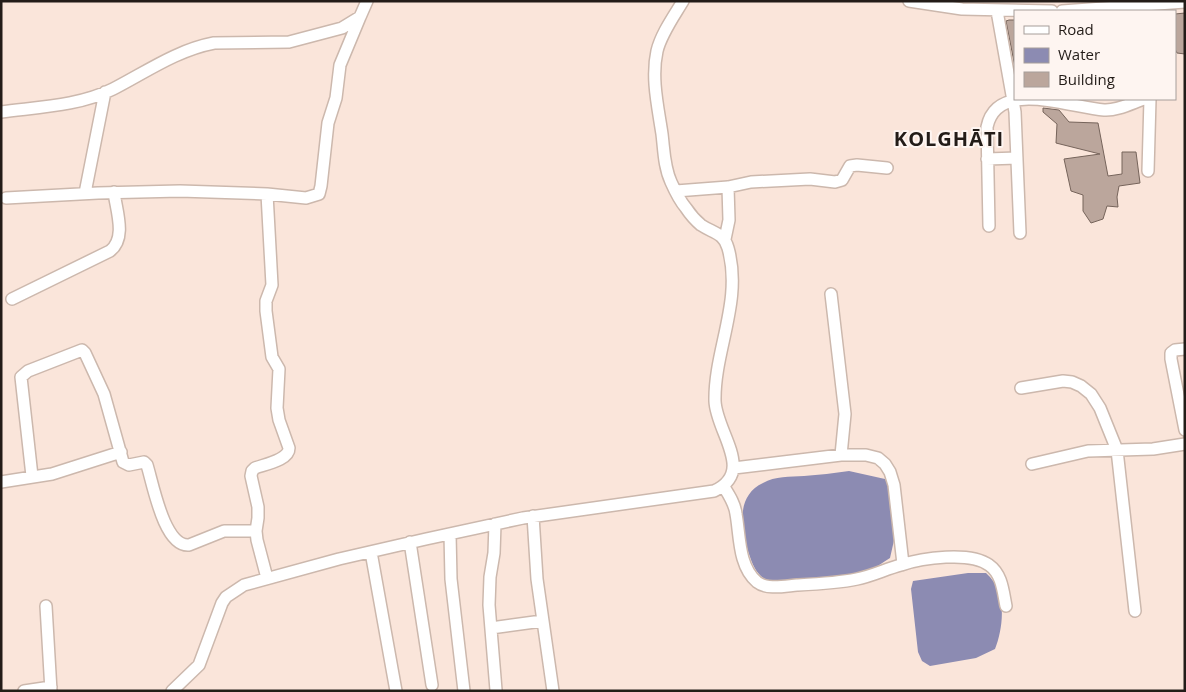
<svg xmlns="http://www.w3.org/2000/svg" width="1186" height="692" font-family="'Open Sans',sans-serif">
  <rect width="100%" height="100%" fill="#fae5da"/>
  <path fill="#8c8bb2" d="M849,471L885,479L889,486L890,503L895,536L890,558C883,562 877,567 870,570C856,577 778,586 765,579C756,574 752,563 749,554C741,530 735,496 763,483C775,476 790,477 804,476C819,475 834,473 849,471Z
    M968,573H986C1007,591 1004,626 995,649L976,658L930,666L922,661L918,652L911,589L913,581Z"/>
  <path fill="#bba69c" stroke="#76645b" d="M1185,13V54L1177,53L1175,49V14Z
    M1009,20H1015V67L1006,21Z
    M1043,108L1059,110L1069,122L1098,123L1108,176L1122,174V152H1136L1140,183L1119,186L1117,197L1118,207L1107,206L1103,219L1091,223L1083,211V195L1071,191L1064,159L1100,154L1056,143L1057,124L1043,112Z"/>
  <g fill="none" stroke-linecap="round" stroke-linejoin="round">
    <defs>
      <path id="street" d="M909,1L962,9L1052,11
        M997,11L1015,112L1020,233
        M1062,11L1185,2
        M1,112C38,107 79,106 113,89C146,72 177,50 214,43L289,42L342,28L360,17L367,1
        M987,159L1017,158
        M1148,171L1150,99
        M676,191L728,187L751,182L810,179L835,182L842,180L850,166L857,165L887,168
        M85,193L105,92
        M6,198L98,193L180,191L267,194L306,198L319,194L321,186L328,123L336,98L340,65L360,17
        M989,226L987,127C997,78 1071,108 1104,110C1117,111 1132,103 1144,99
        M725,239L729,220L728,187
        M831,294L845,414L841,455
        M12,299L110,251C127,238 116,210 114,192
        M1185,349L1175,350L1171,353V359L1185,430
        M1021,388L1063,381L1072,382L1081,386L1091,394L1100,408L1117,450L1135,611
        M1032,464L1088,451L1153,449L1185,444
        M734,468L841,455H866L878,458L885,464L890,472L894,485L903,564
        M32,476L21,377L28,371L82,350L85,353L104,394L123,462L129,465L144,462L147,465C153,484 164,547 189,545L224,531H256
        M1,482L52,474L121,452
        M724,487C729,495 735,504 736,514C740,535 738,566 757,582C767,590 785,586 797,585C817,584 838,583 857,579C872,576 886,569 901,565C922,558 970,551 989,565C1002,574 1003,591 1006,606
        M533,516L537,579L553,691
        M495,524L494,553L490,577L489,605L496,690
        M450,534L451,579L464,691
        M410,542L432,685
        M371,552L396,691
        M267,578L257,540L256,531L258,518V507L251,476L252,471L255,468C266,464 289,460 289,448L279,420L277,408L279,369L272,357L266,311V301L272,285L267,194
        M46,606L51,691
        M491,628L542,621
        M24,691L51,687
        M172,691L199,665L222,603L226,597L244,585L339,559L426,539L523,518L714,491C756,472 716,432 715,401C714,350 743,301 728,248C724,233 713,233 701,225C695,220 690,214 686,208C680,201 675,191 671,182C664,167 664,150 662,134C658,107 651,78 657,51C661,34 674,16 683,1"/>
    </defs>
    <use href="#street" stroke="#ccb8ad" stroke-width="14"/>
    <use href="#street" stroke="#fff" stroke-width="11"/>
  </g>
  <g text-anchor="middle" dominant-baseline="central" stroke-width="4" stroke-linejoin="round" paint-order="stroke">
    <g font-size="20" font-weight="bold" letter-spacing="1" fill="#231c18" stroke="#fef5f1">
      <text x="949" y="138">KOLGHĀTI</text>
    </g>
  </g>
  <rect width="1186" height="692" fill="none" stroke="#231c18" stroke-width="5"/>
  <rect x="1014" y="10" width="162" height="90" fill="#fef5f1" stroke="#a69e9a"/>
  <rect x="1024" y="26" width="25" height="8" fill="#ffffff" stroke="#a69e9a"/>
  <text x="1058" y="35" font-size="15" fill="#231c18">Road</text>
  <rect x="1024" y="48" width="25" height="15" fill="#8c8bb2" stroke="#a69e9a"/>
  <text x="1058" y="60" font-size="15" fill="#231c18">Water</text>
  <rect x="1024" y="72" width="25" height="15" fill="#bba69c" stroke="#a69e9a"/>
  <text x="1058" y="85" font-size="15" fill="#231c18">Building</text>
</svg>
